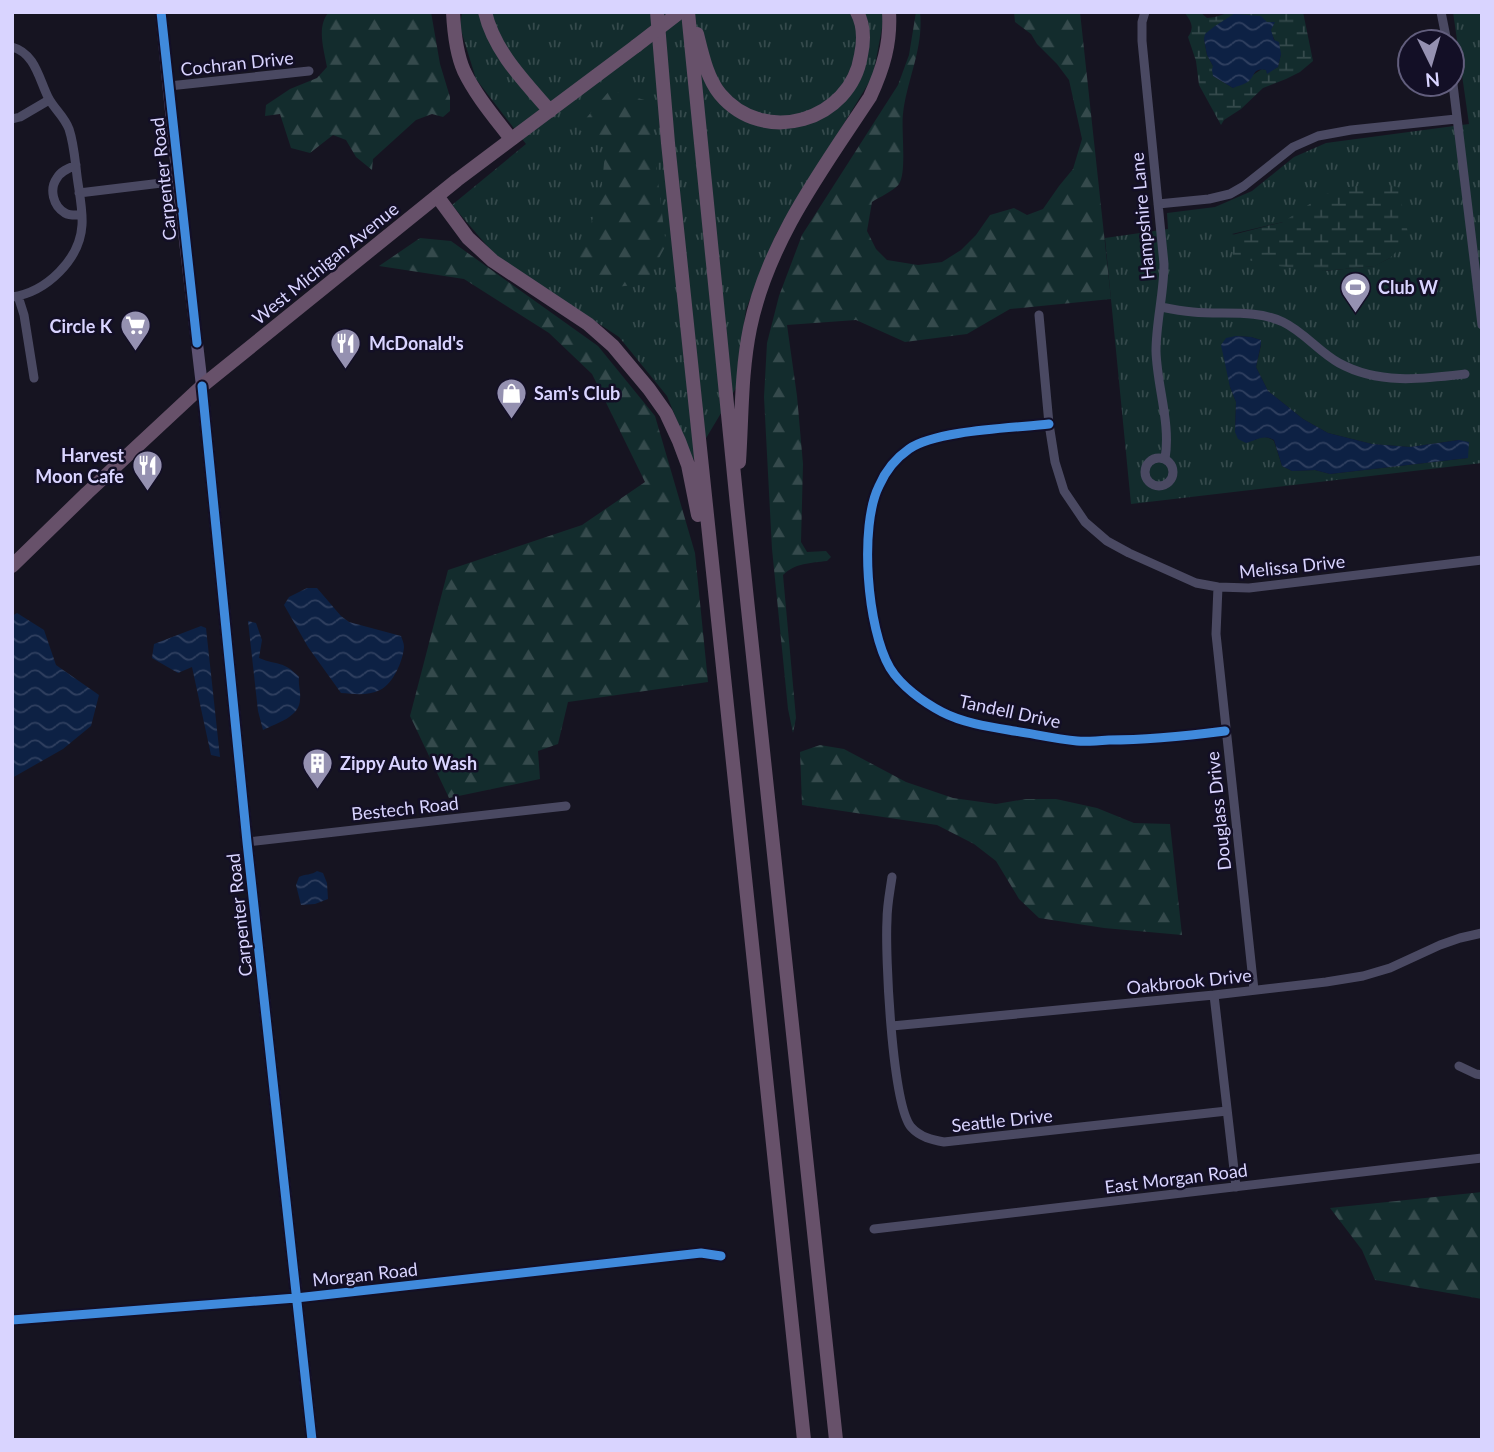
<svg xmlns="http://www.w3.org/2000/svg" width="1494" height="1452" font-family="Lato,sans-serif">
  <defs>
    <pattern id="grass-tufts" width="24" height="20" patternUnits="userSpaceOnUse" patternTransform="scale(1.75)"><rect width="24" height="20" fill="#132c2d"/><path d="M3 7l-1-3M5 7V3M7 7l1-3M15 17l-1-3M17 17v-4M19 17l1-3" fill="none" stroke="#354a4c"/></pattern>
    <pattern id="forest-firs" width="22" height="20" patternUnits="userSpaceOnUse" patternTransform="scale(1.75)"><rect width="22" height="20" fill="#132c2d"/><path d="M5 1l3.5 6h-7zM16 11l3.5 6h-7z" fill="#354a4c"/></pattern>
    <pattern id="wetland-marsh" width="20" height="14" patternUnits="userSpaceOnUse" patternTransform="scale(1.75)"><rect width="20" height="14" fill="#132c2d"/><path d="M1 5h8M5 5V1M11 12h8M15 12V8" fill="none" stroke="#354a4c"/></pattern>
    <pattern id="water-waves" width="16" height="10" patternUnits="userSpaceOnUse" patternTransform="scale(1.75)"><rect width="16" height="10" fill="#0d2144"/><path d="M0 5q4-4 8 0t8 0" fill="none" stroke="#304060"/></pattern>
  </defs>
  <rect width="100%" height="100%" fill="#161421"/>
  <path fill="url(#grass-tufts)" fill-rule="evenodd" d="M462,12H883L884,17L873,76L776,234L746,309L736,388L693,460L667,396L619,337L495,255L452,205L526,144L476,79L460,27Z
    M1453,12H1482V463L1131,504L1105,238L1168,229L1167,213L1215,207L1252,191L1294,157L1326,143L1469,124ZM1283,222L1390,258L1374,266L1324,271L1232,234ZM1236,336L1251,337L1261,340V345L1256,367L1268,391L1303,419L1328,433L1372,444L1410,447L1459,440L1468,458L1330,474L1315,470L1292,471L1282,466L1274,441C1267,436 1262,436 1255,440L1235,432L1236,402L1230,387L1229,378Z"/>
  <path fill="url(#forest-firs)" d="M329,12H431L440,64L450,97V111L443,117L432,114L416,120L373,159L372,170L356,157L346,140L333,135L310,153L291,148L280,114L265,116L266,105L290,89L317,78L327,67C324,50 316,26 329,12Z
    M916,12H920C924,48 907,79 903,114C901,129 907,172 899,184C895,190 878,198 872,202L867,231L876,249L887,260L918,265L942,262L961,250L976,235L990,215L1014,208L1027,215L1043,209L1059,186L1073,169L1082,139L1069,80L1057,64L1037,44L1031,34L1015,22L1014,12H1080L1111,299L1010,309L967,334L905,342L856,320L787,325L797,396L803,464L801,542L807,552L826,551L831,557L827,561C811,563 795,563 783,575L796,718L793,733L788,709L772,549L764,397L767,343L779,296L802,235L898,85L909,55Z
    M610,90L648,101L666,245L645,284L615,287L576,266L601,195L606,142L577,129Z
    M420,238L451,241L598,346L655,416L695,553L708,682L568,702L558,744L538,751L540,779L449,798L410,716L448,570L582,525L645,482L592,374L549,333L464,279L379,266Z
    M820,745L844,749L906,782L953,798L996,804L1026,799H1056L1097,808L1134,823L1170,824L1182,935L1104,928L1039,918L1019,899L996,861L974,844L937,825L802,805L800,752Z
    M1482,1192V1299L1375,1280L1362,1250L1330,1208Z"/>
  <path fill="url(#wetland-marsh)" fill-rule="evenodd" d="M1184,12H1200L1207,18L1215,17L1231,12H1303L1313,61L1300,72L1286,79L1263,88L1241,109L1224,120L1221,125L1199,85L1196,61L1188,37C1195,27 1191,21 1184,12ZM1274,22L1270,30L1281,54L1278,67L1267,73L1266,70L1262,69L1233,88L1213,76V66L1207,55L1204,39L1205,37Z
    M1381,184L1398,187L1408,233L1405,243L1390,258L1375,266L1324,271L1268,265L1233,256L1232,235L1283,222L1323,195L1348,187Z"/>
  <path fill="url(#water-waves)" d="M1234,14L1261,16L1267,22H1275L1271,30L1274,40L1279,42L1281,54L1278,67L1267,74L1266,70C1253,68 1256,74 1249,81C1246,84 1237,86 1233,88L1213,76L1212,70L1213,66L1207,55L1204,39L1205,34L1215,26Z
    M1236,336L1251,337L1261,340V344L1256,367L1268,391L1303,419L1328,433L1372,444L1410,447L1459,440L1469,442L1468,458L1330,474L1315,470L1292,471L1282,466L1274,440C1263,434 1257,440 1246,443L1238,439L1235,432L1236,402L1230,387L1221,345L1226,338Z
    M307,588H317L341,616L349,622L401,636C402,639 404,643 404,647C403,661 393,684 380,690C368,696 354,694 341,693L308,647L284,605L289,597Z
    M17,613L44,630L56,665L99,695L91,726L63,749L12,778V616Z
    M248,621L256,623L262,640L259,658C278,666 283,660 299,677C298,685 301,692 300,699C300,717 277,723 263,730L258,711Z
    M201,626L206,628L220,757L211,755L192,667L178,673L152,658L154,644Z
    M317,871L323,873L327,883L328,899L315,904L301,905L296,885L299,877C305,874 312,875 317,871Z"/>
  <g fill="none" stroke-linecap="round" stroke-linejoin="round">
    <path stroke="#4a4962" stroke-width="9" d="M1145,12L1142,22V41L1164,264C1164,293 1156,322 1156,351C1157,387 1171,423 1165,459
      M1441,12L1447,42
      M12,47C35,53 39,79 48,97C54,109 64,116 69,129C74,144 75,160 77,176C79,192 83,209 82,225C80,259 47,292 12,297
      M1452,76L1482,325
      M169,86L309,71
      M12,119L20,117L49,100
      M76,165C69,168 61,171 57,178C49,189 53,206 65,213C70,216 76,215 82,215
      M79,193L178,181
      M1158,204L1209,199L1230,194L1244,186L1293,147L1318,136L1351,130L1456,119
      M18,296L24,315L34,378
      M1161,307C1171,309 1182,311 1193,312C1222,315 1256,309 1283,322C1304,332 1319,352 1339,363C1379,385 1423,379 1465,374
      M1039,315L1049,424L1055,462L1064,491L1085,522L1107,541L1129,553L1196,583L1218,587L1249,588L1482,560
      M1049,424C1015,428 936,430 909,449C896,458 885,472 879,486C859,526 867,629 890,668C901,686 923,702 942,712C963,723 990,727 1014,731C1034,734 1056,739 1077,741C1087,742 1098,741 1109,740C1148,740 1186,736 1225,731
      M1145 472a14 14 0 1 1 28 0a14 14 0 1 1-28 0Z
      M1218,587L1216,634L1254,990
      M247,842L566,806
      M892,877C890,891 887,905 887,920C885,954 892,1104 911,1127C920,1137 932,1140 944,1142L1227,1111
      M1214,995L1236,1187
      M892,1026L1214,995L1326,982L1363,976L1390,968L1440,945L1460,938L1482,933
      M1459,1066L1476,1074L1482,1075
      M874,1229L1482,1158
      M12,1320L296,1298L701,1253L721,1256"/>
    <path stroke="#5e5373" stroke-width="12" d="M161,12L178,181L202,386L247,842L312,1440"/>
    <path stroke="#67516a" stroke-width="14" d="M453,12C454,32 456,53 464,71C476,96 495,118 511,139
      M485,12C494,51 524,81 550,111
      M657,12L668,143L804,1440
      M688,12L737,505L836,1440
      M697,34C702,54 707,78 720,94C764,147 851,121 861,55C864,41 864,25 857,12
      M437,196L468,238L493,261L588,324L613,346L649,389L666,413L679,441L688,465L698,515
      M739,462C742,417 741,372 750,328C768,241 822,170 870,97C883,69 891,43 889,12
      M12,566L87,493L202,386L457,180L636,46"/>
    <path stroke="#67516a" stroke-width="14" d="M636,46L680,12"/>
    <defs>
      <path id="cycleway" d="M161,12L197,343
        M202,386L247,842L312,1440
        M1049,424C1015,428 936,430 909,449C896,458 885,472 879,486C859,526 867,629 890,668C901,686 923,702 942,712C963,723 990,727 1014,731C1034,734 1056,739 1077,741C1087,742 1098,741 1109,740C1148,740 1186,736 1225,731
        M12,1320L296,1298L701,1253L721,1256"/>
    </defs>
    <use href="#cycleway" stroke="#130f26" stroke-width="13"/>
    <use href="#cycleway" stroke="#408adc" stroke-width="9"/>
  </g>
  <defs>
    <symbol id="stadium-pin" viewBox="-11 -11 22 30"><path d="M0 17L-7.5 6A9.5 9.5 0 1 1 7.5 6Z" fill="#9591b1" stroke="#130f26"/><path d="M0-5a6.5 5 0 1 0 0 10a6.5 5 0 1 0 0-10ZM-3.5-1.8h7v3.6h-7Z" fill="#fff"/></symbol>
    <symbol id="supermarket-pin" viewBox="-11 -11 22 30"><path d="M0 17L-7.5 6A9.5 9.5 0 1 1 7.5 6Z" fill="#9591b1" stroke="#130f26"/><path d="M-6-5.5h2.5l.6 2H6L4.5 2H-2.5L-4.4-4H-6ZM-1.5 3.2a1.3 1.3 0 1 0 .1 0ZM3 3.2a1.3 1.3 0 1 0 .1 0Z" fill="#fff"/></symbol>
    <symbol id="restaurant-pin" viewBox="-11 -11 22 30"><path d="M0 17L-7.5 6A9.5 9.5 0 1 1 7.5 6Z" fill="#9591b1" stroke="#130f26"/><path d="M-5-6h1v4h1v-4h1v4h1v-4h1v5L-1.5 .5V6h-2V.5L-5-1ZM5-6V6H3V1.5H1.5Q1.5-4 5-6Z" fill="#fff"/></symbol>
    <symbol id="shop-pin" viewBox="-11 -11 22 30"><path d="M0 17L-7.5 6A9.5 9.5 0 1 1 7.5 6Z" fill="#9591b1" stroke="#130f26"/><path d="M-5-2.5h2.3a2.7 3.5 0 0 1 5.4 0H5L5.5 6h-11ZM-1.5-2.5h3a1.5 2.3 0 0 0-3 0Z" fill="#fff"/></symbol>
    <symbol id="building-pin" viewBox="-11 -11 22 30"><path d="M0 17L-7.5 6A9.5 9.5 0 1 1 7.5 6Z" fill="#9591b1" stroke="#130f26"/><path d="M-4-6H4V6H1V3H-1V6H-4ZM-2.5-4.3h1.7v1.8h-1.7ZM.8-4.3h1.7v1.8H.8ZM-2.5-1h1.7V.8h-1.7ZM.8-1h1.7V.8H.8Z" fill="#fff"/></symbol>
  </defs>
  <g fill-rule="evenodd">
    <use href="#stadium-pin" x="1338" y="270" width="35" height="47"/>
    <use href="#supermarket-pin" x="118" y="308" width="35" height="47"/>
    <use href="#restaurant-pin" x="328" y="326" width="35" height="47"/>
    <use href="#shop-pin" x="494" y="376" width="35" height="47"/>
    <use href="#restaurant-pin" x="130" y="448" width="35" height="47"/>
    <use href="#building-pin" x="300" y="746" width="35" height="47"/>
  </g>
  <g text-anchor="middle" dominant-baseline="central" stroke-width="5" stroke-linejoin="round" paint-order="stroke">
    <g font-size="18" fill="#d9d4ff" stroke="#130f26">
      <text transform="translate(237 63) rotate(-6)">Cochran Drive</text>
      <text transform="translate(163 179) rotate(-96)">Carpenter Road</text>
      <text transform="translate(1142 216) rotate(-95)">Hampshire Lane</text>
      <text transform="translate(325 263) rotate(-39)">West Michigan Avenue</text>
      <text transform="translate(1292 566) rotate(-6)">Melissa Drive</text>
      <text transform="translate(1010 711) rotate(12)">Tandell Drive</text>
      <text transform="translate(405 808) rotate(-6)">Bestech Road</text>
      <text transform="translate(1218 811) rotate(-96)">Douglass Drive</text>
      <text transform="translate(239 915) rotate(-96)">Carpenter Road</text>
      <text transform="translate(1189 981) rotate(-6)">Oakbrook Drive</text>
      <text transform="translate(1002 1120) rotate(-6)">Seattle Drive</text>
      <text transform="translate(1176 1178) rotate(-7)">East Morgan Road</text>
      <text transform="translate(365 1274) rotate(-6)">Morgan Road</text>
    </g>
    <g font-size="18" font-weight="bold" fill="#d9d4ff" stroke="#130f26" text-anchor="start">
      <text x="1378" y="287">Club W</text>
      <text x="112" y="326" text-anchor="end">Circle K</text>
      <text x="369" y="343">McDonald's</text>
      <text x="534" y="393">Sam's Club</text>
      <text x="124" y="455" text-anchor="end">Harvest<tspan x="124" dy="21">Moon Cafe</tspan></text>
      <text x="340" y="763">Zippy Auto Wash</text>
    </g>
  </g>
  <rect width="1494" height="1452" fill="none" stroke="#d9d4ff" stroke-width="28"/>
  <g transform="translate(1431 63) rotate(175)"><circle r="33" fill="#130f26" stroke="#625e7d" stroke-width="2"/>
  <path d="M0-5L12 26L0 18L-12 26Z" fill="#9591b1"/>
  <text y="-10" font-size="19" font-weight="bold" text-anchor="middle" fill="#d9d4ff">N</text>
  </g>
</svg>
